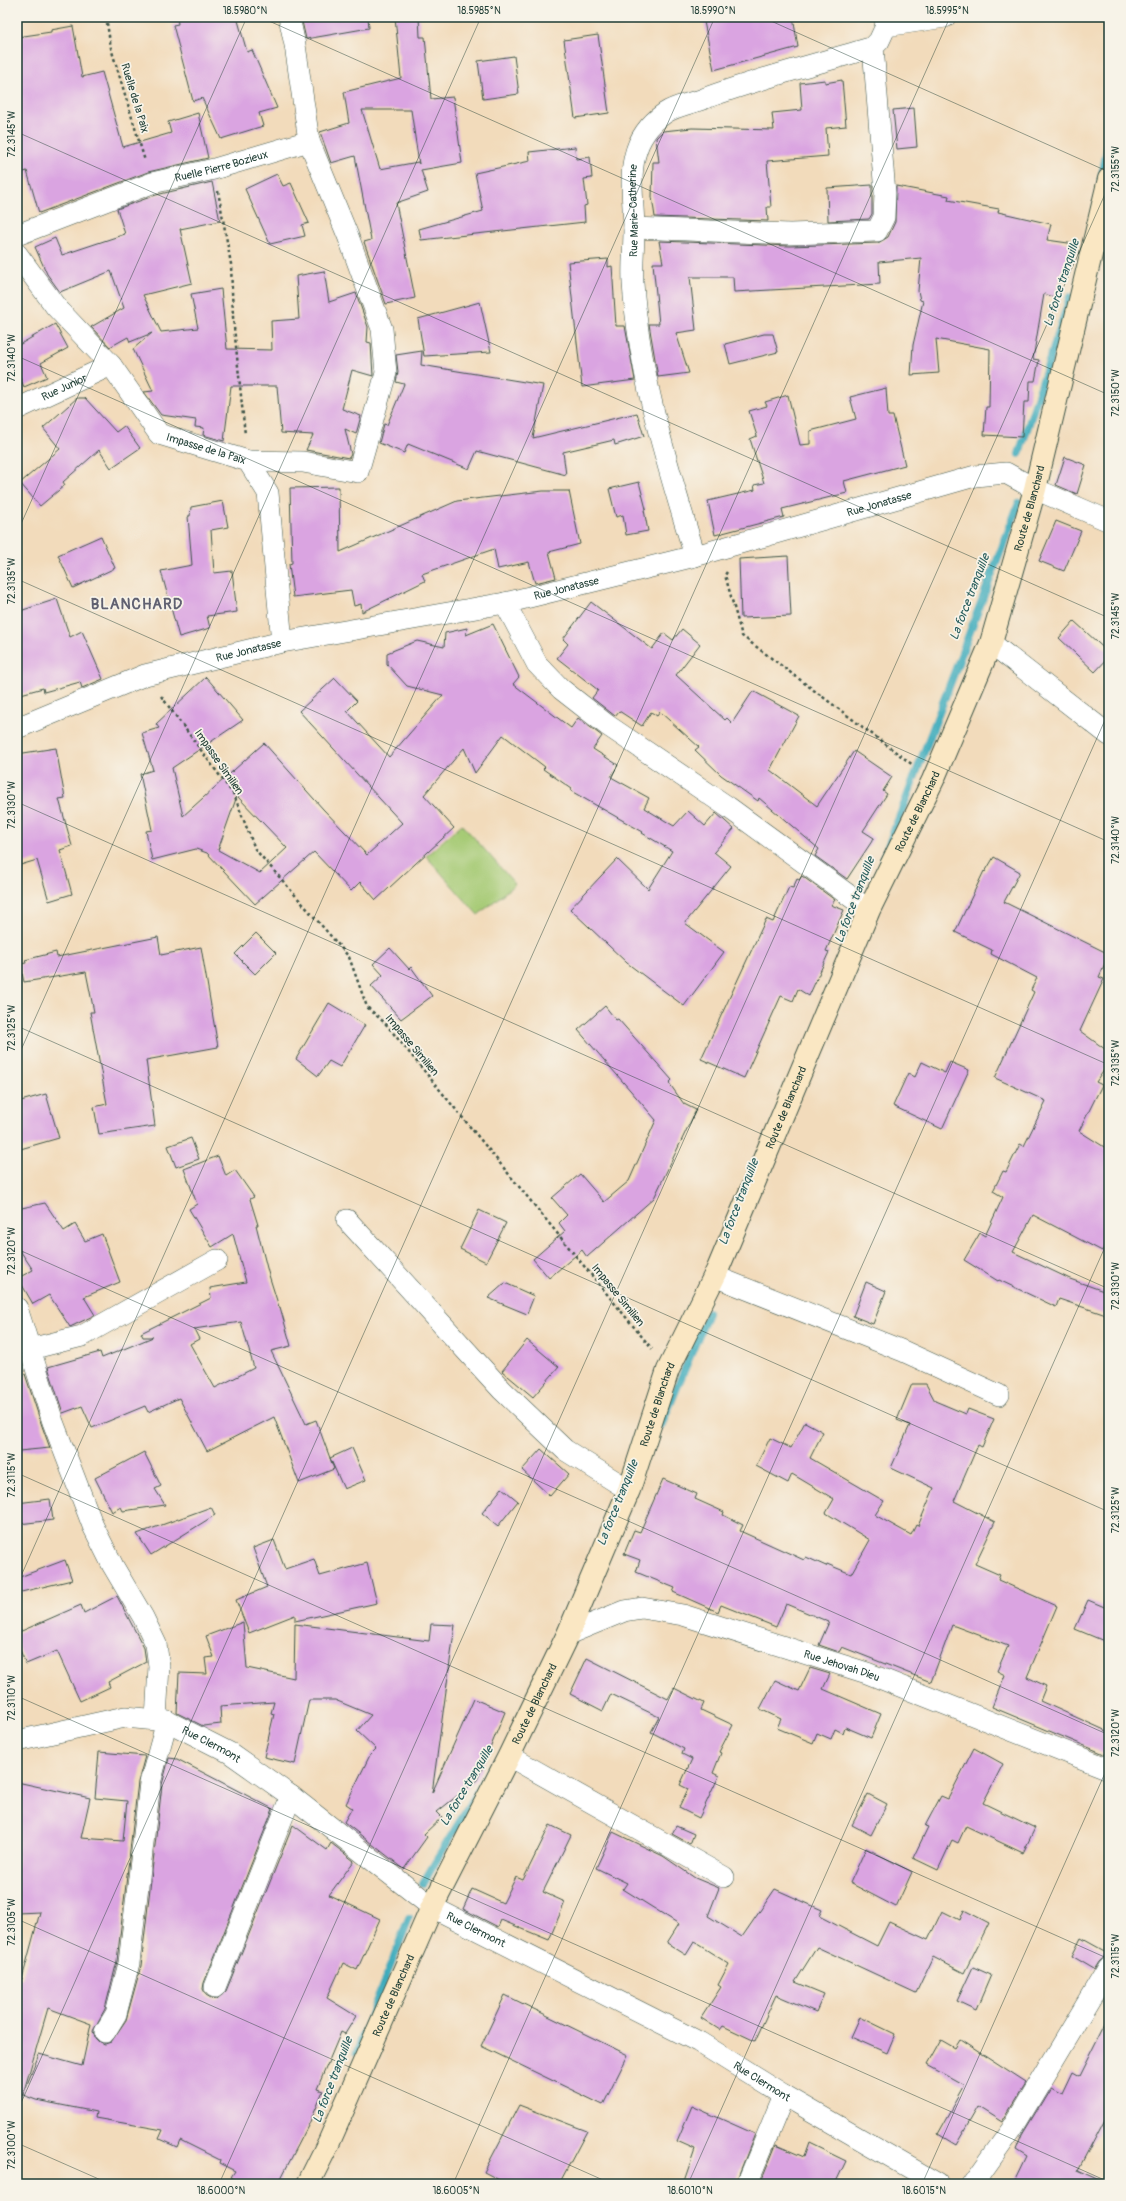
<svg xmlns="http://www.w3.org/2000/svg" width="1126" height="2201" font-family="Pangolin,sans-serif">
  <rect width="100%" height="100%" fill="#f7f3e8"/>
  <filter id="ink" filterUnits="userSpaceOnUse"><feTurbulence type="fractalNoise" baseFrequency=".025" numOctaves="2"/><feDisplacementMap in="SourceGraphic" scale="8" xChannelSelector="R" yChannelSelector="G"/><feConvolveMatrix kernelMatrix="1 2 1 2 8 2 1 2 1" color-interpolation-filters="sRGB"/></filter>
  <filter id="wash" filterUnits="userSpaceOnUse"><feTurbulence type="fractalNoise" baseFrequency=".012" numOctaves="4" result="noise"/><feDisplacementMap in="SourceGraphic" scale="16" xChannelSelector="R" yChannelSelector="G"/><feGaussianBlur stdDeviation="0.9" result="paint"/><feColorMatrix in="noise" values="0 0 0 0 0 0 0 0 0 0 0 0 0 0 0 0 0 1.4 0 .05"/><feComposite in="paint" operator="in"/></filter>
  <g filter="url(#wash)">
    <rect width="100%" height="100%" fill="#f2dbbb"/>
    <path fill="#a6ca74" stroke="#628454" d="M462,824L515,884L478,915L426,856Z"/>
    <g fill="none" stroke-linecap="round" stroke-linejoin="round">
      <path stroke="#3eabbc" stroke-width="8" d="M1101,181L1109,140
        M1019,454L1070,297
        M884,857L1019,503
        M661,1426L708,1313
        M423,1883L491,1769
        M357,2051L409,1918"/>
    </g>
    <g id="blocks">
      <path fill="#daa4e1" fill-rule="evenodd" d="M177,17H237L247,52L252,50L277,108L259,113L263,126L221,139L202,98L193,101L173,25L178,24Z
        M301,17H368L369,28L306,39Z
        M395,17H419L420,37H425L431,99L453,97L462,163L421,170L428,192L396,203L415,298L386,304L364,242L371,240L355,156L331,163L320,132L349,123L344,92L401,78ZM362,110H411L419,164L418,162L380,169Z
        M703,17H793L798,47L714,70Z
        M73,26L82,77L102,72L123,147L171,133L168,122L198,113L208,158L148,172L39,213L27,171L17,174V37L51,32V30Z
        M598,35L609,113L575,118L564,40Z
        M514,56L519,94L483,99L478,61Z
        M825,80V83L842,80L846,126L826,128L828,156L767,161L771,207H767L768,221L655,217L652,197L653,162H659L656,138L663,131L692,128L774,130L772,113L802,110L800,83Z
        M914,108L917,147L897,149L893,110Z
        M575,147L576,159L590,157L592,178L584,179L587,205L584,206L585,222L421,240L419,229L483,211L475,173L530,161L529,152Z
        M277,174L283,186L291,183L309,223L302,225L305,236L270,244L245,189Z
        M212,182L220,221L180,229L192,283L143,295L161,332L198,328L191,294L221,289L227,349L272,350L271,321L299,319L296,276L324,271L329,302L356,293L368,327L367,342L371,343L373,376L352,370L342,409L361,416L356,434L345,429L351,454L349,458L306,450L313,435L281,433L277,386H231L224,441L203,435L204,428L195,427L196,420L161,415L144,392L153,391L133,349L152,333L130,342L128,337L110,347L91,327L124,308L111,271L60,292L47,274L35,247L55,238L62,255L125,234L117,209L156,195Z
        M872,185V214L869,219L828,221L827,188Z
        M896,186L949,196L948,200L999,209L998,212L1051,224L1047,240L1075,244L1071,266L1065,264L1054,297L1044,294L1033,359L1039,360L1035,381H1030L1029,402H1024L1022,437L984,435L986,407H989L990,349L936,339L939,373L911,375L913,345L923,301L920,300L918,291L921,258L879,262L880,284L734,292L733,277H690L696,330L676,333L689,373L658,377L649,324H659L653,263H663L659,241L790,246L878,243L888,237L895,222Z
        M608,259V267L612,266L616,326H625L635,380L582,387L568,262Z
        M480,302L491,352L424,356L418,319Z
        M55,324L68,348L41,363L47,377L24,387L17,370V346Z
        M764,334H773L778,352L730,364L725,344Z
        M422,351L421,365L543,385L533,438L637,413L644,436L615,445L614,440L563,452L566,475L477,451L469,469L408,444L404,453L379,443L384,424L387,425L404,384L396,382L398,372L396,355Z
        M886,388L888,416H893L905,465L844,481L847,493L782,509L784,517L715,535L708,501L755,490L754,485L764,483L750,439L757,436L749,411L767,406L765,402L788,395L800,445L810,444V431L856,419L850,397Z
        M77,398H85L116,432L124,426L140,448L111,468L99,450L63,482L65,485L40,506L20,483L60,449L43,428Z
        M1065,457L1086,465L1077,494L1056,485Z
        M639,482L646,509L644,510L648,531L626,535L623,515L616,517L609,489Z
        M339,487L340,552L457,501L543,491H569L580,544L549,552L556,578L535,583L529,562L498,569L494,549L422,574L425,581L362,612L361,604L354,606L351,590L293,597L289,564L292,563L290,488Z
        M223,501L228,527L211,530L214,573L232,571L237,612L207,616L210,628L179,637L161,571L192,565L188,516H190L191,507Z
        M1056,521L1081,531L1064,571L1039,561Z
        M101,536L115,568L73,588L58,555Z
        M788,556L791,616L741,618L739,559Z
        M57,599L70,637L82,631L103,679L82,688L80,682L44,692L43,688L17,695V612Z
        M591,602L652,649L664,633L673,640L682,629L700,644L676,675L725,720L727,718L732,723L753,691L799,716L770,770L817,806L854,751L892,777L883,791L887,794L863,831L874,838L847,879L815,856L819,849L759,798L758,801L721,775L695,750L699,747L660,712L657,716L651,712L642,726L619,711L615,716L592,698L598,690L557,658L568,644L563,639Z
        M1074,621L1109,653V657L1095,672L1059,638Z
        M493,624L519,677L513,684L571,728L578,718L602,736L593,749L618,765L611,777L649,798L644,808L674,826L688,811L705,826L716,813L734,829L714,852L731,866L685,923L724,952L684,1006L627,963L570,909L617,859L648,889L672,851L642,833L643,832L571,791L572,789L543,769L545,767L503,735L475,773L464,748L424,795L454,828L376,900L360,882L351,891L314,852L255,904L207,853L196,849L152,860L146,831L152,830L140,774L153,770L142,733L159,728L156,724L206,677L243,720L172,768L183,816L264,743L323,809L367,855L402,823L299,711L335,678L357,701L347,711L389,757L443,695L407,686L387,664V653L417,641L444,647L445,633L467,628L466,635ZM237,796L287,848L260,873L218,850Z
        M56,748L65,798L59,799L72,846L60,850L72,894L49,901L37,860L17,866V754Z
        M994,857L1020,872L1004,902L1109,954L1099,977L1104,979L1080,1031L1109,1052V1063L1096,1082L1102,1085L1079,1131L1109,1150V1237L1102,1251L1033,1215L1013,1252L1070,1279L1109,1293V1316L1059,1299L1056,1307L999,1280L998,1281L964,1260L980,1233L985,1236L1003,1197L993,1191L1003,1171L1006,1172L1020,1144L1024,1146L1046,1101L995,1078L1034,992L1031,990L1037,978L991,954L992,950L955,932L984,871L985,872Z
        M802,876L835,900L831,905L844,910L826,951L829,952L809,996L798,989L793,1001L781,996L744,1078L701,1059L766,919L773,922L789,887L793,888L797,879L799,880Z
        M256,933L276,953L255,974L235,954Z
        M158,937L161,955L201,947L218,1047L146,1060L155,1126L99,1134L94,1107L107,1104L90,1012H94L86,972L24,982L20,964L26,963L25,960L56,952L57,957Z
        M390,948L409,969L411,967L432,996L401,1019L371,986L383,975L373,964Z
        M329,1003L365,1025L340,1067L329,1061L318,1076L296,1059Z
        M605,1006L616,1020L618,1019L672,1080L669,1083L684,1104L696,1110L654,1198L587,1257L582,1250L549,1278L533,1259L565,1231L559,1223L567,1215L552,1198L580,1174L604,1202L629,1181L656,1120L578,1030Z
        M922,1062L945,1073L950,1062L969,1070L942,1129L893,1106L908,1073L915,1077Z
        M46,1094L59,1138L17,1150V1102Z
        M191,1138L199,1159L176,1167L168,1146Z
        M218,1156L226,1176L235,1170L254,1197L250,1199L258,1225H256L268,1272L279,1307H280L291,1346L271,1351L306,1424L316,1420L334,1469L299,1483L274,1417L207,1451L179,1398L148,1412L145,1406L92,1428L82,1406L63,1413L48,1367L100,1352L102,1358L153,1337H143L141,1333L211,1298L210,1288L246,1282L233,1234L212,1247L189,1209L197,1204L184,1169ZM241,1322L254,1368L215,1388L190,1344L199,1339L194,1329Z
        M45,1203L64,1231L75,1224L85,1241L102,1234L120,1282L84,1297L95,1315L70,1327L49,1295L33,1304L18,1278L33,1270L17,1246V1209Z
        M479,1210L506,1223L486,1262L460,1249Z
        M866,1282L886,1291L873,1324L853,1316Z
        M505,1283L534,1296L527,1314L488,1298Z
        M527,1340L559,1367L533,1397L502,1371Z
        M25,1374L42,1426L50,1448L19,1451L17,1377Z
        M912,1384H926L935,1401L966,1414L968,1409L994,1419L982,1447L978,1445L954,1501L995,1522L975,1564L1000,1575L998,1580L1057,1606L1027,1677L1046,1686L1040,1701L1109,1732V1756L992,1707L1005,1675L997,1671L1008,1646L952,1625L931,1682L842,1647L839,1652L819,1645L829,1622L786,1604L776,1627L721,1605L718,1612L673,1592L675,1588L636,1572L640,1560L624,1554L634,1530L640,1532L663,1479L697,1494L695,1499L724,1512L723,1515L743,1525L740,1531L804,1560L806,1557L826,1566L827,1564L851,1574L870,1540L826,1513L834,1499L792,1474L788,1483L756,1466L770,1438L791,1448L805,1422L823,1432L810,1458L884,1501L875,1515L911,1535L916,1525L918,1526L934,1488L891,1468L910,1425L897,1420Z
        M352,1448L366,1480L344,1489L330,1458Z
        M541,1449L569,1474L550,1496L522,1470Z
        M144,1452L161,1486L155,1489L165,1505L123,1511L121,1507L112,1512L95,1478Z
        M502,1488L518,1501L498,1526L482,1513Z
        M50,1499L53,1520L19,1524L17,1503Z
        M211,1507L215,1515L151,1555L137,1534Z
        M274,1540L285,1569L314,1559L320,1576L367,1563L377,1603L295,1621V1615L249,1633L236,1600L267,1587L253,1548Z
        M65,1560L72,1580L17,1593V1578Z
        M117,1596L144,1648L146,1662L108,1682L110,1687L80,1701L57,1651L26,1664L17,1643V1633L81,1605L84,1613Z
        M1088,1600L1109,1609V1643L1075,1629Z
        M243,1622L247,1668L294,1678L295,1624L429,1641L431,1624L455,1625L432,1793L474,1699L505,1712L477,1780L437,1812L442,1817L424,1834L427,1837L404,1869L344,1822L352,1808L346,1804L370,1755L376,1749L357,1731L371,1715L335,1700H309L295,1764L264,1757L274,1714L271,1713L274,1702L220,1706L221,1724L203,1726L177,1713L179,1673L207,1674L205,1658L214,1657L206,1636Z
        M587,1658L668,1699L674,1688L704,1703L701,1710L733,1725L719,1752L721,1753L713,1773L719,1776L699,1818L679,1808L688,1789L680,1785L692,1759L682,1754L684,1749L651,1732L659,1717L611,1694L603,1711L570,1694Z
        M810,1668L830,1674L823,1689L881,1714L871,1738L845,1727L843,1733L835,1729L831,1739L817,1733L813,1743L777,1728L781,1719L760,1709L775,1680L799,1691Z
        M974,1748L1003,1764L983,1803L1035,1828L1023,1853L966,1826L958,1843L952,1840L938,1870L913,1858L928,1827L925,1826L941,1796L948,1799Z
        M99,1752L145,1756L138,1782L117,1961L105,2009L93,2031L95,2038L99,2042L105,2044L111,2042L126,2020L141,1966L162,1785L169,1758L177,1759L273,1809L204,1983L203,1989L206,1995L211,1998L217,1999L226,1991L293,1825L327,1850L331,1843L354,1861L329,1895L380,1919L357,1970L343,1963L327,1998L356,2016L345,2034L341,2032L317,2089L323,2091L309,2124L278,2184H243L231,2177L235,2171L219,2163L220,2160L180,2140L177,2147L159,2139L163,2130L95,2118L96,2112L36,2100L23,2095L39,2054L82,2066L91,2024L48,2008L23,2094L17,2093V1976L22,1979L40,1912L17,1913V1782L90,1798L81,1838L123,1841L127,1801L95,1798Z
        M868,1794L887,1804L871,1835L852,1825Z
        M550,1825L571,1835L543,1892L565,1902L549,1940L501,1920L498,1927L463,1909L472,1889L503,1903L516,1877L523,1880Z
        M676,1826L694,1834L690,1844L672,1834Z
        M613,1832L663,1856L695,1878L719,1888L708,1916L742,1937L775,1889L822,1910L819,1916L877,1946L889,1922L928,1940L942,1911L960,1920L964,1910L989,1923L964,1973L933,1957L916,1993L817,1947L795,1982L824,1994L816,2012L776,1995L755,2041L723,2026L720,2030L701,2018L721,1987L718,1985L729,1964L694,1942L686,1955L667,1943L679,1924L623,1889L627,1883L596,1868Z
        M866,1848L912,1872L896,1907L850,1883Z
        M1081,1938L1108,1953L1099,1961L1094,1969L1072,1956Z
        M973,1967L991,1975L976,2010L957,2001Z
        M505,1995L628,2055L603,2105L481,2046Z
        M1109,2016V2111L1078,2170L1109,2184H1014L1027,2157L1016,2150L1022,2135L1051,2087L1062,2093L1072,2072L1079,2076Z
        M860,2017L895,2034L887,2053L851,2037Z
        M941,2040L955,2048L960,2040L1026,2083L1002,2122L978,2107L956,2145L938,2134L965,2086L927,2065Z
        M519,2105L587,2131L559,2184H507L484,2172Z
        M692,2106L755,2134L735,2184H683L695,2149L677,2141Z
        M809,2143L846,2161L835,2184H760L776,2145L804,2157Z"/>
    </g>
  </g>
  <g filter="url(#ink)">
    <use href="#blocks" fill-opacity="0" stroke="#3f5548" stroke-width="1"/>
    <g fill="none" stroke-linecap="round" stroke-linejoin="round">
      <defs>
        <g id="street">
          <path d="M885,17L886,26L945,17"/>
          <path d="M634,228L790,234L877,231L884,217L885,193L873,47"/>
          <path id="s1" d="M17,235L152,183L214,169L309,141L295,45L289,17"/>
          <path d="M1095,239L1109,245"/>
          <path id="s2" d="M17,254L56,307L111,365L159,434L248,461L268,493L282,642"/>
          <path id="s3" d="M17,409L111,365"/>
          <path d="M248,461L303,462L358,472L386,373L382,329L348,236L309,141"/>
          <path id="s4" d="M695,556C668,467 639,377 633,283C632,265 634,247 634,228C633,185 622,143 665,113C675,106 692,103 703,99C759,78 817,64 873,47L879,41L886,26"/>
          <path d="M505,603L537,664L561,689L607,725L728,807L869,910"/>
          <path d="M991,643L1109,735"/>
          <path id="s5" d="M17,728L145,675L282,642L505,603L695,556L975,476L1006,473L1035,489L1109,521"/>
          <path d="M347,1220L502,1390L565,1450L629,1490"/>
          <path d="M714,1276L903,1351L999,1395"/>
          <path d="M17,1308L53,1422L93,1526L113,1566L143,1617L156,1644L159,1666L156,1719"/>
          <path d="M30,1349L82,1336L217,1260"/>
          <path id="s6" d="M568,1634L624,1611L642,1608L683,1615L867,1673L1109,1769"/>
          <path id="s7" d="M17,1741L125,1717L167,1721L230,1753L291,1796L432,1907L699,2042L784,2095L938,2184"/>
          <path d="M509,1756L724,1877"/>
          <path d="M215,1987L291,1796"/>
          <path d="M105,2032L116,2014L129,1963L150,1783L167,1721"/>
          <path d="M747,2184L784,2095"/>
          <path d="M973,2184L1012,2129L1109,1967"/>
        </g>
        <g id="secondary">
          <path id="s8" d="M308,2184L329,2142L432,1907L509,1756L568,1634L629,1490L668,1370L717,1271L869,910L933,780L991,643L1035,489L1109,179"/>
        </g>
      </defs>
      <use href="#street" stroke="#3f5548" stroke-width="22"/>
      <use href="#secondary" stroke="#3f5548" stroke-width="24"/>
      <path stroke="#3f5548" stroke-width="2.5" stroke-dasharray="3 3" stroke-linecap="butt" d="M106,17L111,48L145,161
        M218,191L231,264L233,317L245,435
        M727,572L725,575L742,636L913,765
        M161,696L234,795L255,849L349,957L367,1007L385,1023L652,1349"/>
      <use href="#street" stroke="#fff" stroke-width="21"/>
      <use href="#secondary" stroke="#fae7c3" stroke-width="22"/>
    </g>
  </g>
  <path fill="none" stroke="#1f3d34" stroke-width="1" stroke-opacity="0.45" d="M260,17L1109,395M762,17L1109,172M17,132L1109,618M17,356L1109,842M17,533L247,17M17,579L1109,1065M17,802L1109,1289M17,1026L1109,1512M17,1059L481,17M17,1249L1109,1735M17,1473L1109,1959M17,1585L715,17M17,1696L1109,2182M17,1919L612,2184M17,2112L950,17M17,2143L110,2184M219,2184L1109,185M453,2184L1109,711M688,2184L1109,1238M922,2184L1109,1764"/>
  <g text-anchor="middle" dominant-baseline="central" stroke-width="3.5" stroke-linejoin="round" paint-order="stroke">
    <g font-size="11" fill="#1f3d34" stroke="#f7f3e8">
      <text transform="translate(135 98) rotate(73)">Ruelle de la Paix</text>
      <text stroke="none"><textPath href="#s1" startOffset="216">Ruelle Pierre Bozieux</textPath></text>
      <text stroke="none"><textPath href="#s4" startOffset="353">Rue Marie-Catherine</textPath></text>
      <text stroke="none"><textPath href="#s3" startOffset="52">Rue Junior</textPath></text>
      <text stroke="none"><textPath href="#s2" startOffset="279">Impasse de la Paix</textPath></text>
      <text stroke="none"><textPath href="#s5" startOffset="893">Rue Jonatasse</textPath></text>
      <text stroke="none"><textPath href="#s8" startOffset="1827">Route de Blanchard</textPath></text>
      <text stroke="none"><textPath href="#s5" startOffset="569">Rue Jonatasse</textPath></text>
      <text stroke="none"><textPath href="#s5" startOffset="245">Rue Jonatasse</textPath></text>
      <text transform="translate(219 762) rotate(55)">Impasse Similien</text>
      <text stroke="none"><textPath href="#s8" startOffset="1503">Route de Blanchard</textPath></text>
      <text transform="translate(412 1045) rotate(50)">Impasse Similien</text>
      <text stroke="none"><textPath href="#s8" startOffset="1179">Route de Blanchard</textPath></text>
      <text transform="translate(618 1295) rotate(51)">Impasse Similien</text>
      <text stroke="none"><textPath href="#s8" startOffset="855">Route de Blanchard</textPath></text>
      <text stroke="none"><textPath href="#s6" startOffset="287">Rue Jehovah Dieu</textPath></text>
      <text stroke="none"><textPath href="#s8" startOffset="531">Route de Blanchard</textPath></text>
      <text stroke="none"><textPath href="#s7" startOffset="203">Rue Clermont</textPath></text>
      <text stroke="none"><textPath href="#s7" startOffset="527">Rue Clermont</textPath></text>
      <text stroke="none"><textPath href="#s8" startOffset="207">Route de Blanchard</textPath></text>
      <text stroke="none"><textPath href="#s7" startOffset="851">Rue Clermont</textPath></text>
    </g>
    <g font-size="12" font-style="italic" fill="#285e5d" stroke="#f7f3e8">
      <text transform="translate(1062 283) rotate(-72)">La force tranquille</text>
      <text transform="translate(970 597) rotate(-69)">La force tranquille</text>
      <text transform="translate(855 900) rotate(-69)">La force tranquille</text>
      <text transform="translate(739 1202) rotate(-69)">La force tranquille</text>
      <text transform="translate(618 1503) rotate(-68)">La force tranquille</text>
      <text transform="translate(467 1786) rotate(-59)">La force tranquille</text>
      <text transform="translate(333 2080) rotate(-69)">La force tranquille</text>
    </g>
    <g font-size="15" font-weight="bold" letter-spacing="1" fill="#606171" stroke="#f7f3e8">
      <text x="137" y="604">BLANCHARD</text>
    </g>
  </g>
  <rect width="1126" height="2201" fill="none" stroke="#f7f3e8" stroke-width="44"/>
  <rect x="22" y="22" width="1082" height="2157" fill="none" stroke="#1f3d34" stroke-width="1.5"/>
  <g font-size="10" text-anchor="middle" fill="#1f3d34">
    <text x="245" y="14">18.5980°N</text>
    <text x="479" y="14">18.5985°N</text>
    <text x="713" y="14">18.5990°N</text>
    <text x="947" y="14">18.5995°N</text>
    <text transform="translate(11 134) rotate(-90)" y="4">72.3145°W</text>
    <text transform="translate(1115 169) rotate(-90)" y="4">72.3155°W</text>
    <text transform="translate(11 358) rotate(-90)" y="4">72.3140°W</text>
    <text transform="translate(1115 393) rotate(-90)" y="4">72.3150°W</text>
    <text transform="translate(11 581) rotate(-90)" y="4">72.3135°W</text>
    <text transform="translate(1115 616) rotate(-90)" y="4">72.3145°W</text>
    <text transform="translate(11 805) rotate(-90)" y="4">72.3130°W</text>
    <text transform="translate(1115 840) rotate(-90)" y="4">72.3140°W</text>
    <text transform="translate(11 1028) rotate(-90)" y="4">72.3125°W</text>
    <text transform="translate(1115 1063) rotate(-90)" y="4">72.3135°W</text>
    <text transform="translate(11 1251) rotate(-90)" y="4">72.3120°W</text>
    <text transform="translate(1115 1286) rotate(-90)" y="4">72.3130°W</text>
    <text transform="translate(11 1475) rotate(-90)" y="4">72.3115°W</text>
    <text transform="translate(1115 1510) rotate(-90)" y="4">72.3125°W</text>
    <text transform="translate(11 1698) rotate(-90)" y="4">72.3110°W</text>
    <text transform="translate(1115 1733) rotate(-90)" y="4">72.3120°W</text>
    <text transform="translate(11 1922) rotate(-90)" y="4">72.3105°W</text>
    <text transform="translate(1115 1956) rotate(-90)" y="4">72.3115°W</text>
    <text transform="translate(11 2145) rotate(-90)" y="4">72.3100°W</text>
    <text x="221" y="2194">18.6000°N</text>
    <text x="456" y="2194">18.6005°N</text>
    <text x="690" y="2194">18.6010°N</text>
    <text x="924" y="2194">18.6015°N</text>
  </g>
</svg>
